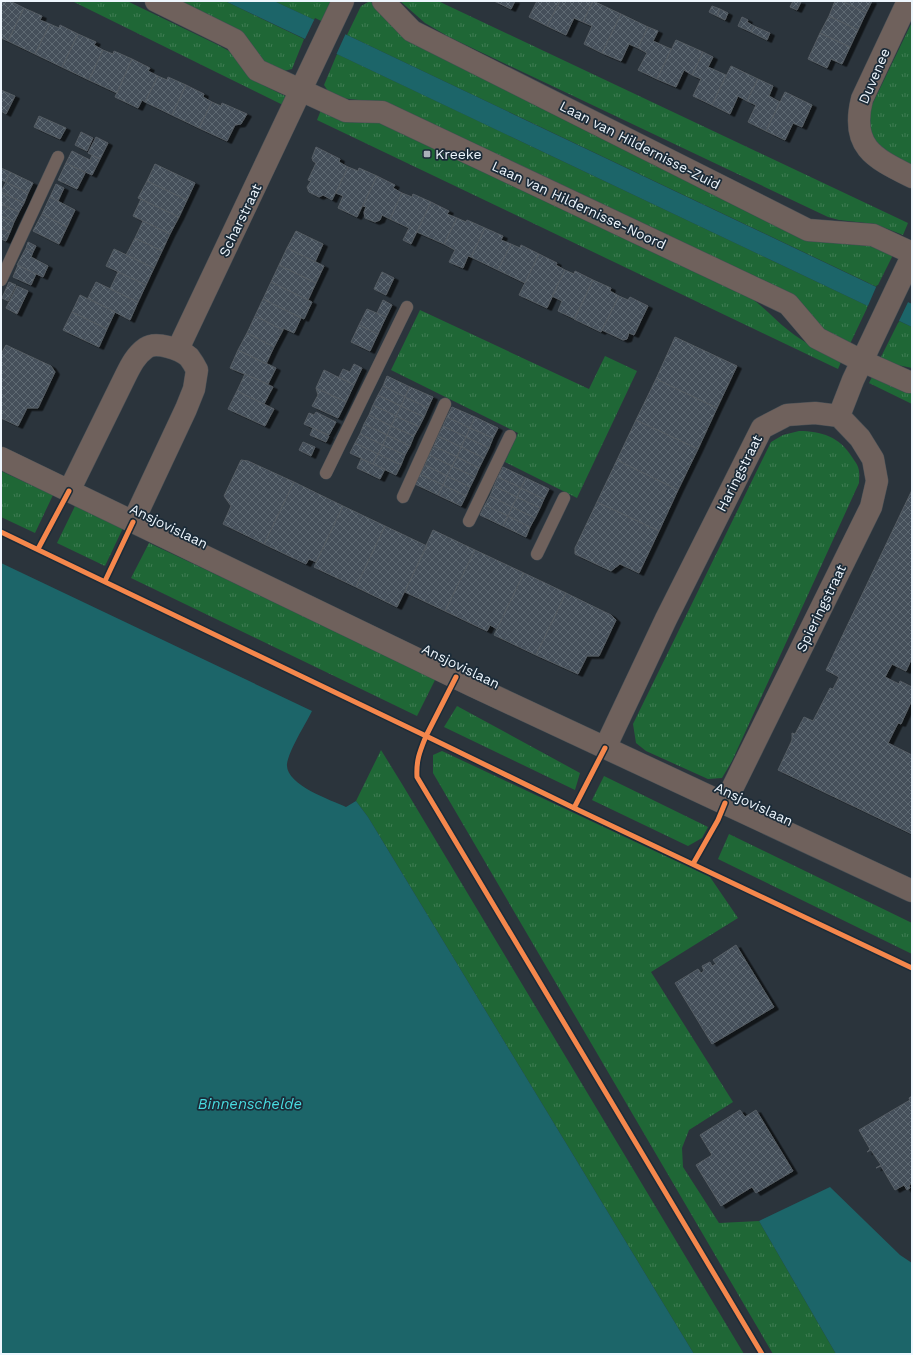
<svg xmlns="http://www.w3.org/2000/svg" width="913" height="1355" font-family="'Work Sans',sans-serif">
  <defs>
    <pattern id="grass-tufts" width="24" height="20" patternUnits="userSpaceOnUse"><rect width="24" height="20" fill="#1f6736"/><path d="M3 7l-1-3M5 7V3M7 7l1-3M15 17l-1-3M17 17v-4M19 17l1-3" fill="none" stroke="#407d54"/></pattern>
    <pattern id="building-cross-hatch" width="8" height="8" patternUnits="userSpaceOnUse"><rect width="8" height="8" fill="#44505a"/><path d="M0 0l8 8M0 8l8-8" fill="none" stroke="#5f6a73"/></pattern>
    <filter id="shadow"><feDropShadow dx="4.5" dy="2.5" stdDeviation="0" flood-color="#0009"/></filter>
  </defs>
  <rect width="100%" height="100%" fill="#2b343c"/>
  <path fill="url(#grass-tufts)" d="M72,1H127L216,44L231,52L263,85L287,97L283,105Z
    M170,1H225L304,39L292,69L280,72Z
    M274,1H334L323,24Z
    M370,1L403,35L431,50L870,246L891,253L892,257L877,287L347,35L361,6Z
    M400,1H438L908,223L903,235L875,224L839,220L828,217L449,37L425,23Z
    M912,22V168L889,157L870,137V109Z
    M337,54L868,306L849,346L820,330L814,322L807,309L799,301L385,103L332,97L324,85Z
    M321,110L345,122L386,119L751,298C764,307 775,320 788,330C804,343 823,352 841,362L838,369L317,120Z
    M420,310L589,389L605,356L637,371L577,498L505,462L518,433L391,370Z
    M899,321L912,327V368L893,364L880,359Z
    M872,377L912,391V404L869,383Z
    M799,431C821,431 840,437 852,457C854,460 857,464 858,467C860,472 859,478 859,483L732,761L722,778L708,779L646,751L636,743L633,724L771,442L783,435Z
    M1,471L53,495L35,533L1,517Z
    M75,506L123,528L105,566L57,543Z
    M149,543L436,678L417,716L131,578Z
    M457,706L580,773L575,790L444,727Z
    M381,750L402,784L744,1354H694L368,817L356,801Z
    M442,751L710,877L738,918L651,972L733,1102L689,1130L682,1148L683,1167L719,1223L759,1221L836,1354H773L433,773V755Z
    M604,776L708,827L702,838L688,846L592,800Z
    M729,834L912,923V954L718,859Z"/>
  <path fill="#1c6569" d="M225,1H274L347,35L912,304V327Z
    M1,563L312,711C305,725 289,750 287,764C285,785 331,800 346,807L356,801L368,817L694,1354H1Z
    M830,1187L900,1255L912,1263V1354H836L759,1221Z"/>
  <path fill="#2b343c" d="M315,18L346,33L336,55L304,41Z
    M877,285L909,300L898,323L867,308Z"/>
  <path fill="url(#building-cross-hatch)" stroke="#565d64" filter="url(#shadow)" d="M1,1L5,2V1H10L24,8L8,41L1,38Z
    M494,1H515L511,9Z
    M537,1H560L547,26L529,17Z
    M560,1H593L583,22L574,18L566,35L547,26Z
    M593,1L621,14L602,53L584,44L592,26L583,22Z
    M793,1L801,2L797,10L790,7Z
    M835,1H842L866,13L858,30L829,16Z
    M842,1H872L866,13Z
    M712,6L720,9L717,16L709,12Z
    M24,8L42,16L40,20L50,24L35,54L8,41Z
    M720,9L728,13L725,20L717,16Z
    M621,14L648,27L638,48L629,44L621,61L602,53Z
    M829,16L858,30L850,47L820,33Z
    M742,17L748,20L747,22L754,26L751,32L738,26Z
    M50,24L59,28L60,25L78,34L62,67L35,54Z
    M754,26L770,33L767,40L751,32Z
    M648,27L658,31L653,41L671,49L657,79L638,70L647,53L638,48Z
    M820,33L850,47L842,64L831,59L827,68L808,59Z
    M78,34L96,42L94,45L103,50L89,80L62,67Z
    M676,40L703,52L692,75L684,70L676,87L657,79Z
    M103,50L113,54L114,51L132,59L117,93L89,80Z
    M703,52L713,57L708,67L726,75L712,105L693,96L701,79L692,75Z
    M132,59L150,68L148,71L158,76L145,102L142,100L138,108L115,97Z
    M731,66L758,79L747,101L738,96L730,114L712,105Z
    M158,76L167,80L168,77L186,85L172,115L145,102Z
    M758,79L773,86L769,96L780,102L766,131L748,122L756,105L747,101Z
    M186,85L204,94L203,97L212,102L199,128L172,115Z
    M1,90L15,96L6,114L1,111Z
    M785,92L812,105L802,127L793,123L785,140L766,131Z
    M212,102L221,106L222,103L247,114L241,124L235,125L227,141L199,128Z
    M39,116L66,128L60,139L34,127Z
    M81,132L93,138L87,151L75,145Z
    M96,137L108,143L100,159L88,153Z
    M316,147L340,159L339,162L348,167L332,200L323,195L319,197L309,192L307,187L311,181L308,180L316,163L313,161L312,158Z
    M72,151L90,160L92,155L100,159L92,175L66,163Z
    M66,163L85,173L77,189L58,180Z
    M155,164L195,183L187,200L147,181Z
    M348,167L358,171L359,168L377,176L357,217L338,208L343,196L336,193Z
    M1,168L10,172L6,182L1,180Z
    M10,172L33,183L28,193L6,182Z
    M377,176L395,185L393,188L402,193L390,219L382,215L380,220L375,222L365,218L364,212L366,207L363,206Z
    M147,181L187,200L179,217L138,198Z
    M6,182L28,193L24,203L1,192Z
    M56,184L64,188L58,201L50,197Z
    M1,192L24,203L19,212L1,204Z
    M402,193L412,197L413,194L431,202L411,244L403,240L409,228L390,219Z
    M50,197L75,210L67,227L42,214Z
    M141,199L179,217L170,234L133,216Z
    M431,202L449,211L447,214L457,218L444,244L417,232Z
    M1,204L19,212L14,222L1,216Z
    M42,214L67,227L59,244L33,231Z
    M1,216L14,222L10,232L1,228Z
    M457,218L466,222L467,220L485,228L471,257L468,256L463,268L449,262L455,250L444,244Z
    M143,221L170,234L162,251L135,238Z
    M1,228L10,232L6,241L1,239Z
    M485,228L503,236L501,240L511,244L498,270L471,257Z
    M296,231L323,244L315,262L287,248Z
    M135,238L162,251L154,268L126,255Z
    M28,242L36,246L33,252L26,248Z
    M511,244L520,248L521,245L539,254L525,283L498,270Z
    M26,248L33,252L31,257L48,266L43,277L17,265Z
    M287,248L324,266L316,283L279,265Z
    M114,249L154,268L146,285L106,266Z
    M539,254L557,263L556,265L565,270L547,308L519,295Z
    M18,265L36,274L31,285L13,277Z
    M279,265L316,283L308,300L271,282Z
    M565,270L574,274L575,271L593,280L575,319L558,311L562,301L552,296Z
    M118,272L146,285L138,302L110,289Z
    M382,272L394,278L386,295L374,289Z
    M593,280L611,288L610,291L619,296L601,332L574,319Z
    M9,282L16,285L8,301L2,298Z
    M96,282L138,302L130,320L88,298Z
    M271,282L312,302L304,319L263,299Z
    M17,286L28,291L17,314L6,308Z
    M80,295L115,312L107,329L72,312Z
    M619,296L628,300L630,297L648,306L634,335L629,333L627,339L623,340L602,330Z
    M263,299L301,318L294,333L283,328V330L255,316Z
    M383,300L392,305L386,317L377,313Z
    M367,309L386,317L378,334L359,325Z
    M72,312L107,329L99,347L63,330Z
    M255,316L283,330L274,347L247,333Z
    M359,325L378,334L370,351L351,342Z
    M247,333L274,347L266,364L238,350Z
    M675,337L737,366L717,408L656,379Z
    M6,345L51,366L55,372L38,408H27L18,426L1,418V354Z
    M238,350L276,368L268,384L230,368Z
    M354,364L362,368L354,385L339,377L343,369L350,372Z
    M324,370L354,385L346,402L316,388Z
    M245,374L273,387L264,404L237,391Z
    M387,376L410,387L405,397L383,386Z
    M656,379L717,408L698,449L636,420Z
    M383,386L405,397L401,406L378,395Z
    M410,387L433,397L428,408L405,397Z
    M316,388L346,402L338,418L312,406L318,395Z
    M237,391L274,409L265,426L228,409Z
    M378,395L401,406L396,416L373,405Z
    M405,397L428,408L424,417L401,406Z
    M373,405L396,416L391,426L369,415Z
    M401,406L424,417L419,427L396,416Z
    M452,407L475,417L470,428L447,417Z
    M316,412L336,422L329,435L304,424L309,413L314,415Z
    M369,415L391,426L387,435L364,424Z
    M396,416L419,427L414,436L391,426Z
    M447,417L470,428L466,437L443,426Z
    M475,417L498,428L493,438L470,428Z
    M636,420L698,449L678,490L617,460Z
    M364,424L387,435L383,445L360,434Z
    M391,426L414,436L410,446L387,435Z
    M443,426L466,437L461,447L438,436Z
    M313,428L329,436L326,442L310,435Z
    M470,428L493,438L489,448L466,437Z
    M360,434L383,445L378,454L355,443Z
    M387,435L410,446L405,455L383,445Z
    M438,436L461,447L457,457L434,446Z
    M466,437L489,448L484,458L461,447Z
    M303,442L315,447L311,456L299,450Z
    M355,443L378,454L373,464L350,453Z
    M383,445L405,455L401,465L378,454Z
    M434,446L457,457L452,466L429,455Z
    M461,447L484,458L479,468L457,457Z
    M378,454L401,465L396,475L373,464Z
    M429,455L452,466L447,476L425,465Z
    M457,457L479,468L475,477L452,466Z
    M361,459L385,469L380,479L357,468Z
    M241,460L248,461L294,482L264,544L223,524L231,506L224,496Z
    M617,460L678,490L659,531L597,502Z
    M425,465L447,476L443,485L420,474Z
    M452,466L475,477L470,487L447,476Z
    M503,467L526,478L521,488L498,477Z
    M420,474L443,485L438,495L415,484Z
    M447,476L470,487L466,496L443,485Z
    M498,477L521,488L517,497L494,486Z
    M526,478L549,489L544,499L521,488Z
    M294,482L343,506L316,562L309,559L306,564L264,544Z
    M443,485L466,496L461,506L438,495Z
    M494,486L517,497L512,507L490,496Z
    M521,488L544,499L540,508L517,497Z
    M912,490V658L906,671L892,664L885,677L899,684L900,681L912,687V700L901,724L898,723L888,743L912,755V834L778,770L792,740V733L795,734L804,717L813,721L830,688L833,689L839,677L826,670Z
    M490,496L512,507L508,516L485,505Z
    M517,497L540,508L535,518L512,507Z
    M597,502L659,531L639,573L620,564L611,571L575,554V548Z
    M485,505L508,516L503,526L480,515Z
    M343,506L385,526L356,587L314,567Z
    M512,507L535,518L530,527L508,516Z
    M508,516L530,527L526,537L503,526Z
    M385,526L427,546L397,607L356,587Z
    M433,530L475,550L445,611L405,592Z
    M475,550L524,573L497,629L490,625L487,631L445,611Z
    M524,573L566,593L536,655L494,635Z
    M566,593L611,615L616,620L599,656H587L578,674L536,655Z
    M736,945L774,1007L712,1044L675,983L698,969L701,973L704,971L702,966L710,962L712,966L716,964L713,960Z
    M912,1096V1183L909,1185L910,1188L907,1190L904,1185L895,1190L881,1166L876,1168L881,1165L871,1150L867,1152L870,1149L859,1130L910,1100L909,1098Z
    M740,1110L745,1117L756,1110L793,1171L756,1193L752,1187L721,1206L696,1165L712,1155L700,1135Z"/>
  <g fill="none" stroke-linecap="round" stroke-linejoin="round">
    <defs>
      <path id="service" d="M1,280L58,157
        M326,473L407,307
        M403,497L445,404
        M469,521L510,436
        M537,554L564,498"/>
      <path id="minor" d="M156,1L235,40L257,70L346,111L382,112L788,304L817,338L862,361L909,382H912
        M383,1L412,31L808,230L873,235L912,253
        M908,1L862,99C850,147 874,158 912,177
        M178,349L343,1
        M1,458L473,686L912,891
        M69,491L126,375C131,365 136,355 146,348C156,341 180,349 189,357C192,361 195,366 197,370L194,389L186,409L133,522
        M605,748L666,619L762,428L787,415L815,413L839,416L853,380L912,256
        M725,803L871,507L877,481L873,459L860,438L839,416"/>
    </defs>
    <use href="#service" stroke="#484f55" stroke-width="13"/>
    <use href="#minor" stroke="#484f55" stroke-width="23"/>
    <use href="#service" stroke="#6f615c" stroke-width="12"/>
    <use href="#minor" stroke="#6f615c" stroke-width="22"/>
    <defs>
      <path id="cycleway" d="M1,532L426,736C420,751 416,760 417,777L762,1354
        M38,549L69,491
        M105,581L133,522
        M456,677L426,736L574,808L912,968
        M574,808L605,748
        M693,864L718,820L725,803"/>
    </defs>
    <use href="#cycleway" stroke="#1b2b38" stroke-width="8"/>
    <use href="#cycleway" stroke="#f5874c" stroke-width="5"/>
  </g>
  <rect fill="#aab2b9" stroke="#1b2b38" stroke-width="1.5" x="423" y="150" width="8" height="8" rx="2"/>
  <g text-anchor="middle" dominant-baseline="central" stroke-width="3.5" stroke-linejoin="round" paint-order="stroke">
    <g font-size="14" fill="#eef6fd" stroke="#1b2b38">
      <text transform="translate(874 76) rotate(-67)">Duvenee</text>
      <text transform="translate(640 145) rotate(27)">Laan van Hildernisse-Zuid</text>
      <text transform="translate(579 205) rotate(25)">Laan van Hildernisse-Noord</text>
      <text transform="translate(240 220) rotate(-64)">Scharstraat</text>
      <text transform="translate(739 473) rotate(-63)">Haringstraat</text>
      <text transform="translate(169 526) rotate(26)">Ansjovislaan</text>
      <text transform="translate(821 608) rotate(-64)">Spieringstraat</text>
      <text transform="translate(461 666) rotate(26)">Ansjovislaan</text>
      <text transform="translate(754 804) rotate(25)">Ansjovislaan</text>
    </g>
    <g font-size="14" fill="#eef6fd" stroke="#1b2b38" text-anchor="start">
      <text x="435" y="154">Kreeke</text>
    </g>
    <g font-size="15" font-style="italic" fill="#48dbe0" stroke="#1b2b38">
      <text x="250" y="1104">Binnenschelde</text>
    </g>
  </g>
  <rect width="913" height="1355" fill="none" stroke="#eef6fd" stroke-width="4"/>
</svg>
